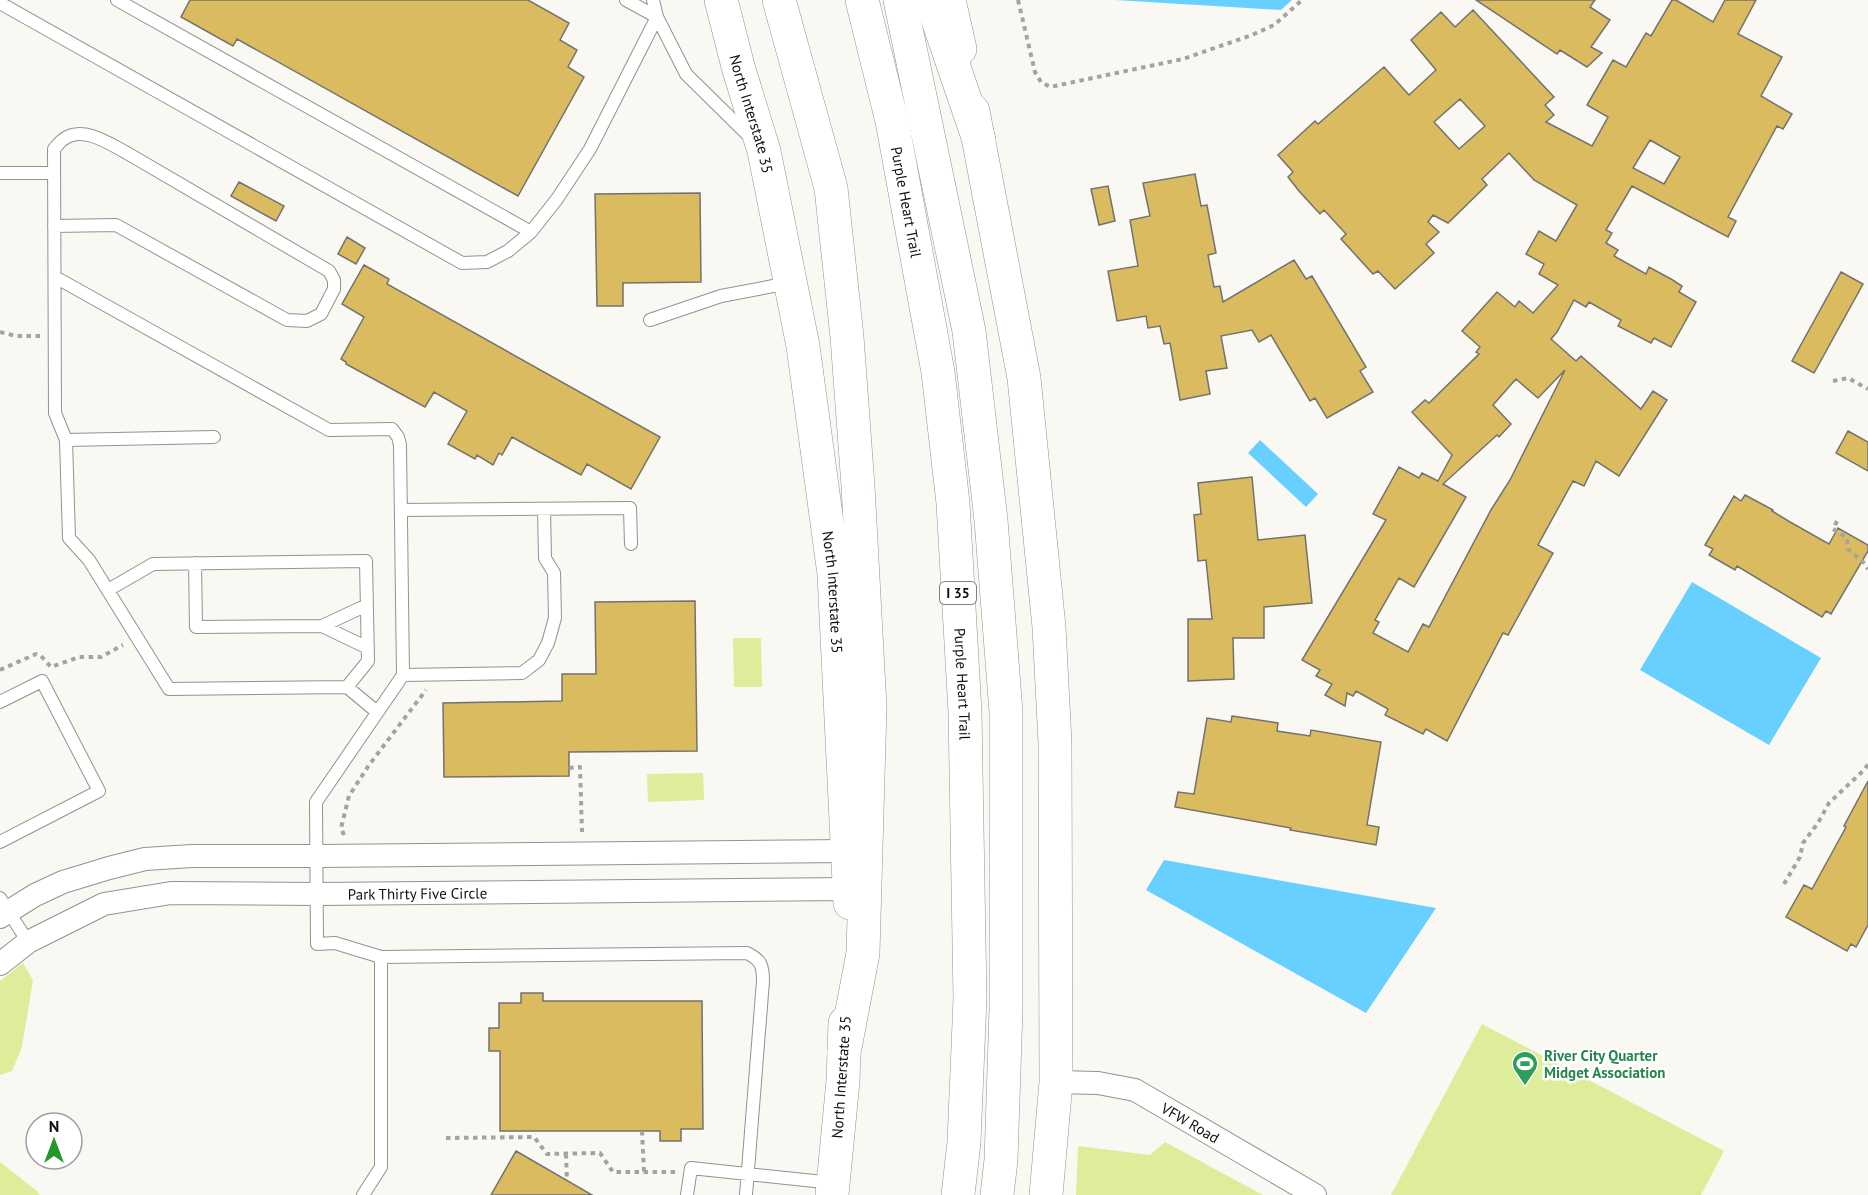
<svg xmlns="http://www.w3.org/2000/svg" width="1868" height="1195" font-family="'PT Sans',sans-serif">
  <rect width="100%" height="100%" fill="#faf8f3"/>
  <path fill="#dded9a" d="M733,638H761L762,687H734Z
    M703,773L704,800L648,802L647,774Z
    M23,963L33,980L22,1047L12,1071L0,1075V981Z
    M1482,1024L1724,1151L1701,1195H1391Z
    M1165,1142L1263,1195H1076L1078,1146L1150,1155Z
    M0,1162L37,1191L40,1195H0Z"/>
  <path fill="#68d0fe" d="M1115,0H1292L1281,10Z
    M1260,440L1318,494L1306,507L1248,453Z
    M1692,582L1821,658L1769,745L1640,670Z
    M1164,860L1436,908L1366,1013L1146,890Z"/>
  <path fill="#dabb60" stroke="#73726e" stroke-width="1.5" fill-rule="evenodd" d="M190,0H528L569,23L560,40L577,50L568,67L584,77L518,196L237,39L233,46L181,17Z
    M1476,0H1595L1590,7L1610,20L1591,47L1602,53L1587,67L1560,50L1557,54Z
    M1672,0H1676L1713,22L1725,0H1756L1738,34L1782,57L1761,96L1792,114L1783,129L1777,126L1728,217L1736,221L1728,237L1632,186L1606,230L1612,233L1606,243L1618,250L1614,256L1646,274L1649,267L1671,279L1682,286L1679,292L1696,302L1671,347L1654,338L1651,343L1618,326L1621,320L1589,302L1586,307L1574,300L1557,332L1551,339L1576,361L1581,356L1641,409L1653,391L1667,400L1619,476L1596,461L1584,486L1573,481L1538,545L1553,553L1508,635L1503,633L1447,741L1426,729L1423,734L1385,715L1388,709L1356,691L1353,696L1347,693L1345,706L1325,695L1332,684L1316,676L1320,670L1302,660L1386,520L1373,514L1399,467L1419,478L1422,473L1438,481L1452,455L1412,412L1425,400L1429,403L1479,354L1476,352L1480,347L1462,331L1497,292L1515,307L1519,301L1533,313L1558,285L1539,274L1544,264L1526,254L1539,231L1556,241L1577,205L1534,180L1509,153L1482,179L1487,185L1448,223L1433,215L1428,222L1439,232L1426,244L1434,253L1395,289L1378,271L1373,274L1341,239L1346,234L1324,210L1320,214L1299,191L1288,177L1293,172L1278,155L1315,121L1318,124L1384,67L1409,95L1436,70L1411,40L1441,12L1455,27L1473,10L1554,97L1545,105L1554,115L1546,122L1592,146L1608,117L1587,105L1613,60L1626,67L1646,33L1651,36ZM1460,99L1485,126L1459,149L1434,122ZM1650,140L1680,157L1664,184L1633,168ZM1565,370L1510,480L1491,510L1429,627L1423,624L1408,652L1373,633L1379,622L1375,620L1399,578L1414,587L1466,497L1443,484L1497,435L1499,437L1511,424L1493,405L1516,379L1538,398Z
    M1195,174L1201,206L1207,205L1216,253L1208,255L1214,287L1220,286L1223,302L1294,260L1306,279L1312,276L1366,367L1360,371L1373,392L1327,418L1315,398L1310,401L1271,335L1259,342L1252,330L1221,336L1227,368L1206,371L1210,394L1180,400L1170,343L1164,344L1160,326L1148,328L1146,316L1117,321L1108,271L1138,266L1130,220L1150,216L1143,183Z
    M239,182L284,206L276,221L231,196Z
    M1108,186L1115,221L1099,225L1091,189Z
    M700,193L701,282L623,283V306H597L595,194Z
    M347,237L365,248L356,264L338,254Z
    M364,265L389,279L387,284L660,437L631,489L587,464L581,475L512,437L502,455L499,453L493,465L477,455L475,459L448,444L467,411L434,392L425,407L346,364V362L341,359L364,317L342,304Z
    M1841,272L1863,284L1814,373L1792,361Z
    M1848,431L1868,442V471L1836,453Z
    M1252,477L1258,540L1305,535L1312,603L1264,607V638H1233L1234,679L1188,681V619H1212L1206,560L1198,561L1194,515L1201,514L1198,483Z
    M1745,495L1773,510L1772,511L1790,522L1829,544L1838,528L1868,545V551L1831,614L1826,611L1822,617L1737,566L1735,570L1709,555L1713,549L1705,545L1734,496L1741,501Z
    M695,601L697,751L569,752V776L444,777L443,703L562,701V674H596L595,602Z
    M1232,716L1278,723L1277,731L1310,736L1311,730L1381,742L1367,825L1379,827L1376,845L1290,830L1291,828L1175,807L1178,792L1194,794L1207,718L1231,722Z
    M1868,781V925L1856,947L1851,944L1847,951L1786,917L1804,885L1812,889L1834,849L1846,827L1844,826Z
    M521,993H543V1001H702L703,1129H681V1141H660V1131H500V1051H489V1028H499V1003H521Z
    M516,1151L592,1195H491Z"/>
  <g fill="none" stroke-linecap="round" stroke-linejoin="round">
    <defs>
      <path id="lane" d="M117,0L531,232
        M626,0L657,17
        M653,0L657,17L686,74L751,138
        M0,3L462,263L487,262L508,251L531,232L557,199L590,149L657,17
        M0,173H54
        M54,226L116,225L287,320L307,321L321,314L334,289V280L329,271L127,153C110,144 83,125 64,139C60,141 57,146 54,149L55,413L66,440L69,538L89,560L169,689L347,687L377,712
        M55,277L329,430L392,429L398,437L400,445L403,675L316,802L317,944L335,943L381,957L747,953C761,960 763,965 763,981L746,1195
        M650,320L721,296L789,283
        M66,440L214,437
        M401,510L630,508L631,544
        M195,563L196,627L322,626L367,605
        M108,590L153,564L366,561L368,661L347,687
        M322,626L368,648
        M403,675L522,673L539,660L548,643L555,618L554,573L545,558L544,509
        M0,702L42,681L99,791L0,842
        M0,898L28,942
        M363,1195L381,1167V957
        M687,1195L691,1168L833,1183"/>
      <g id="street">
        <path d="M0,917L35,895L63,882L109,868L145,859L192,856H317L849,851"/>
        <path id="s1" d="M0,964L28,942L104,904L171,893L317,894L851,889"/>
        <path id="s2" d="M1056,1082L1098,1083L1135,1090L1315,1195"/>
      </g>
      <g id="secondary">
        <path id="s3" d="M721,0L739,70L764,151L803,346L834,574L850,903"/>
        <path d="M949,0L960,49"/>
        <path d="M973,111L1024,378L1049,627L1055,743L1056,1082L1046,1195"/>
        <path d="M832,1195L843,1081L845,1023"/>
      </g>
      <g id="highway">
        <path d="M779,0L831,188L847,337L858,486L870,707L863,953L844,1053"/>
        <path id="s4" d="M862,0L892,121L938,372L953,503L965,712L970,999L964,1142L958,1195"/>
        <path d="M900,0L969,331L991,520L1006,712V1009L1001,1160L997,1195"/>
        <path d="M931,0L979,140"/>
      </g>
    </defs>
    <use href="#lane" stroke="#94928e" stroke-width="14"/>
    <use href="#street" stroke="#94928e" stroke-width="24"/>
    <use href="#secondary" stroke="#94928e" stroke-width="34"/>
    <use href="#highway" stroke="#94928e" stroke-width="34"/>
    <path stroke="#a5a39f" stroke-width="4" stroke-dasharray="4.5 4.5" stroke-linecap="butt" d="M1018,0L1035,72L1041,82L1050,87L1183,59L1252,35L1274,25L1302,0
      M0,332L16,336H41
      M1833,381L1848,378L1868,389
      M1837,521L1833,529L1847,538L1848,549L1863,562L1868,569
      M0,670L36,654L41,656L51,667L79,657H101L123,645
      M569,768L580,767L582,832
      M344,835L341,828L349,796L369,765L426,690
      M1784,884L1800,857L1803,843L1818,823L1829,803L1865,769L1868,764
      M642,1131L644,1172
      M446,1138L534,1137L547,1154L600,1153L613,1172H676
      M566,1154L567,1181"/>
    <use href="#lane" stroke="#fff" stroke-width="12"/>
    <use href="#street" stroke="#fff" stroke-width="22"/>
    <use href="#secondary" stroke="#fff" stroke-width="33"/>
    <use href="#highway" stroke="#fff" stroke-width="33"/>
  </g>
  <defs>
    <symbol id="stadium-pin" viewBox="-11 -11 22 30"><path d="M0 17L-7.5 6A9.5 9.5 0 1 1 7.5 6Z" fill="#2e9e5b" stroke="#fff"/><path d="M0-5a6.5 5 0 1 0 0 10a6.5 5 0 1 0 0-10ZM-3.5-1.8h7v3.6h-7Z" fill="#fff"/></symbol>
  </defs>
  <g fill-rule="evenodd">
    <use href="#stadium-pin" x="1510" y="1049" width="30" height="40"/>
  </g>
  <g text-anchor="middle" dominant-baseline="central" stroke-width="5" stroke-linejoin="round" paint-order="stroke">
    <rect fill="#fff" stroke="#585856" stroke-width="1.5" x="940" y="582" width="36" height="22" rx="4.5"/>
    <g font-size="14" font-weight="bold" fill="#10100e">
      <text x="958" y="593">I 35</text>
    </g>
    <g font-size="15" fill="#10100e" stroke="#fff">
      <text stroke="none"><textPath href="#s3" startOffset="118">North Interstate 35</textPath></text>
      <text stroke="none"><textPath href="#s4" startOffset="207">Purple Heart Trail</textPath></text>
      <text stroke="none"><textPath href="#s3" startOffset="604">North Interstate 35</textPath></text>
      <text stroke="none"><textPath href="#s4" startOffset="693">Purple Heart Trail</textPath></text>
      <text stroke="none"><textPath href="#s1" startOffset="435">Park Thirty Five Circle</textPath></text>
      <text transform="translate(841 1077) rotate(-86)">North Interstate 35</text>
      <text stroke="none"><textPath href="#s2" startOffset="144">VFW Road</textPath></text>
    </g>
    <g font-size="15" font-weight="bold" fill="#27864d" stroke="#fff" text-anchor="start">
      <text x="1544" y="1055">River City Quarter<tspan x="1544" dy="17">Midget Association</tspan></text>
    </g>
  </g>
  <g transform="translate(54 1141)"><circle r="28" fill="#ffffff" stroke="#9f9f9f" stroke-width="1.5"/>
  <path d="M0-4.5L10 22L0 15L-10 22Z" fill="#239828"/>
  <text y="-9" font-size="16" font-weight="bold" text-anchor="middle" fill="#10100e">N</text>
  </g>
</svg>
